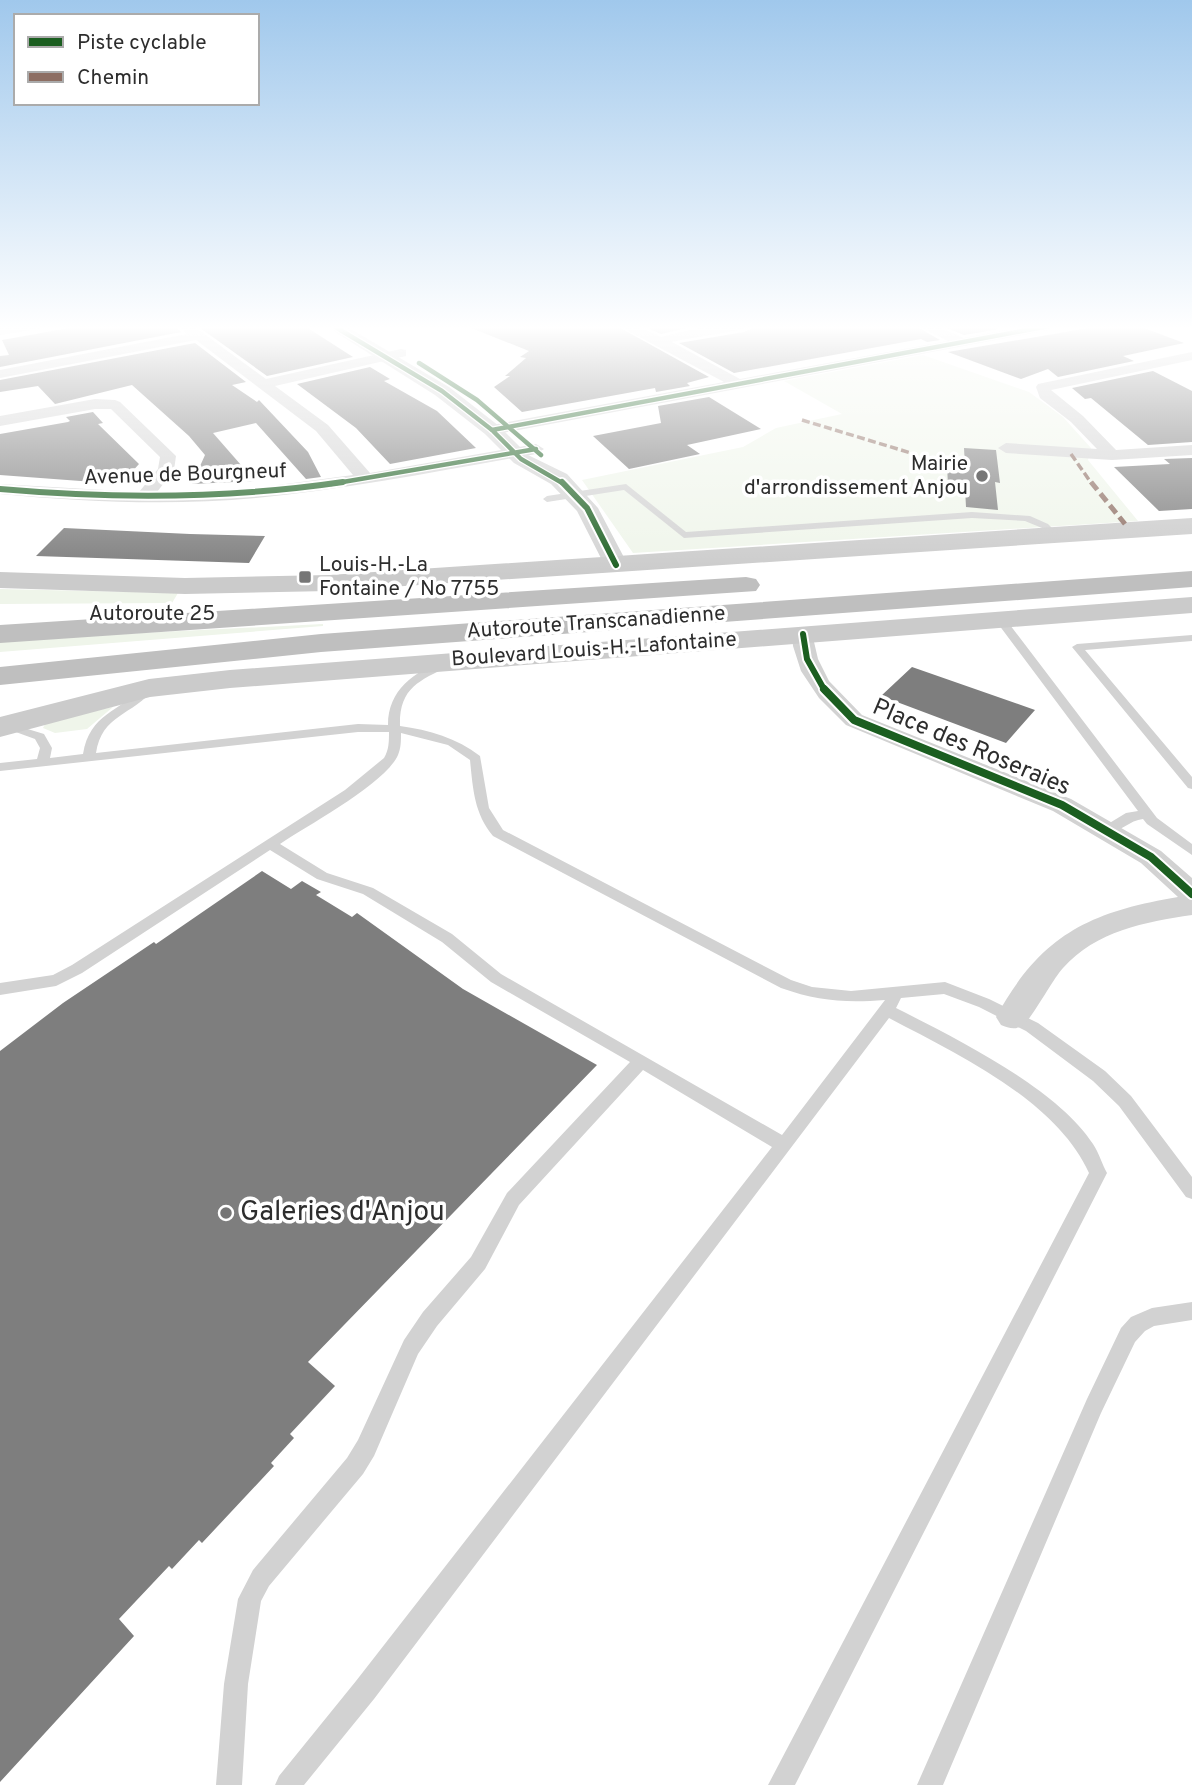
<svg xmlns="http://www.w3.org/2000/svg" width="1192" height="1785" font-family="Overpass,sans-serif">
  <rect width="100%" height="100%" fill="#fff"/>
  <path fill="#eff5ea" d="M923,355L1029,392L1063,417L1091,448L1088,460L1138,521L633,553L582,480L743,447L776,428L842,414L784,381Z
    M0,589L178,593L172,603L0,604Z
    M323,624V626L0,652V640Z
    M113,707L87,729L55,733L43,728L46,722Z"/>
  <path fill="#7e7e7e" d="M86,325H174L181,332L0,367V356L9,355L2,340Z
    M196,325H303L353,357L267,376Z
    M464,325H615L709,377L687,383L690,386L656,392L655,388L522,412L494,387L510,376H505L526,358L520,357L529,351Z
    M641,325H699L661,334Z
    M760,325H914L940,340L927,342L921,339L734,373L679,343L744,332Z
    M940,325H990L999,329L964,335Z
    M1106,325H1136L1184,343L1123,356L1134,361L1058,377L1048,369L1021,379L948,352Z
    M195,343L246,382L232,385L257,402L259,400L308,452L321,477L306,479L256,423L213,433L255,481L192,484L205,455L189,436L132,385L55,404L38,386L0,392V380Z
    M370,367L390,379L384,381L437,411L476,448L390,464L356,428L297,384Z
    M1153,371L1192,391V442L1148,445L1091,398L1085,399L1072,388Z
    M709,397L761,429L687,445L700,454L629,469L593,436L661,423L658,406Z
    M93,412L103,423L98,424L139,464L121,484L0,475V434L68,422L70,421L66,417Z
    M964,448L996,450L1000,483L995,482L998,510L966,507L965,488L948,486L947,465L965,467Z
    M1192,458V509L1159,511L1114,467L1170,464L1164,459Z
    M64,528L190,534L265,536L249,563L36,556Z
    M912,667L1035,710L1006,743L881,696Z
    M262,871L291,889L302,881L321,892L316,895L352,917L357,913L463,989L597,1065L308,1362L335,1386L290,1434L294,1438L271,1463L274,1466L202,1543L199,1540L172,1569L169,1566L119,1619L134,1636L0,1782V1051L63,1003L154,942L156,944Z"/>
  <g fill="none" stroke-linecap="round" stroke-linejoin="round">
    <path fill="#d2d2d2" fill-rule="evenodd" d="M626,484L686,532L972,512L1030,516L1048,524L1059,535L1051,537L1042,528L1025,521L972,518L684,538L624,490L547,502L543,499L547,496Z
      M1000,616L1004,617L1157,818L1192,844V855L1147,824L1143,819C1129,820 1118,835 1103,833L1101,830L1103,827L1126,813L1138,811L996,621L995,619Z
      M1192,635V641L1085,650L1192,777V789L1188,788L1072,647L1077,644Z
      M445,661L451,664L449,666C419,681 399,688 400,726C429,730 457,738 480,756L489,808L503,830L791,980L812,987L851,991L945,982L989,999L1038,1023L1105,1071L1131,1096L1192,1177V1199L1186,1197L1119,1106L1093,1081L1026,1031L979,1007L944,994L901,998L896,1008C955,1038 1057,1088 1093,1144C1099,1153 1102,1164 1107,1173L795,1785H768L1089,1173C1056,1100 957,1054 889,1018L374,1699L304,1785H275L279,1776L356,1681L772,1147L643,1070L519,1205L485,1269L437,1326L418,1354L374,1456L363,1474L269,1586L261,1601L248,1684L242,1785H216L224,1684L238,1599L253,1570L347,1458L358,1440L404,1340L423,1312L471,1257L507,1193L630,1062L491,982L442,942L363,894L317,879L270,850L82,973L56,986L0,995V983L53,975L72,965L345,790L384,758C389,750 389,741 389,732H358L0,771V763L37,759L40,748L35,739L2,727L8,723L44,734L52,748L50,758L83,754C90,713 119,712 145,686L149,685L155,688C132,716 102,714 96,753L358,724L388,725C388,690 414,671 445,661ZM401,733L448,745L470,760C473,789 474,813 493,836L781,988C818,1001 845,1003 885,1000L782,1135L501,974L452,934L373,888L327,873L280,844C308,825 385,784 398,755C401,748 401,741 401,733Z
      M1192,1302V1320L1154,1326L1145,1331L1135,1342L1101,1413L943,1785H917L1087,1399L1121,1328L1131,1317L1152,1308Z"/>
    <path fill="#d2d2d2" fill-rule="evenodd" d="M14,325H46L39,329L0,335V327Z
      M177,325H192L266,379L401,349L406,350V356L275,386L328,425L370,473L536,444L544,449L536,454C443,470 350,489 256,498C171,506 85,502 0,494V484L139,492L158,469L160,457L111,409H95L0,426V416L95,399L115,400L120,402L176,456L174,470L157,492L256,488L353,475L316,431L196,340L0,378V370L187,334Z
      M617,325H635L661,337L705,326L757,325C751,330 687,338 672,342L740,379L948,341L916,325H934L964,338L1033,325H1061L1054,329L492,435L486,433L484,430L492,425L724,382Z
      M1192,352V360L1051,390L1083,416L1116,450L1192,445V455L1112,460L1006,453L998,448L1006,443L1097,449L1071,422L1040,398L1036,387L1038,384Z
      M803,628L811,629L818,659L829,681L862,715L1071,799L1161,851L1192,878V915C1145,922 1096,931 1063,968C1052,980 1032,1019 1022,1026C1015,1030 1008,1028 1001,1025L996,1017C1041,935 1089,912 1178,897L1141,863L1053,811L846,725L819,698L801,671L793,646L792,634L795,629Z"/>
    <path fill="#d2d2d2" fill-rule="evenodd" d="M324,325H344L449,387L499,426L528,455L567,474L598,508L628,565L625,570L616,572L607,570L577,511L551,484L514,463L485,434L435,395Z"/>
    <path fill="#cbcbcb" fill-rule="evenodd" d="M1192,518V534L329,591L185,594L0,588V572L185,578L329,575Z
      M1192,597V613L230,688L150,697L0,737V717L149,679L230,670Z"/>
    <path fill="#bfbfbf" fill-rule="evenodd" d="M1192,571V587L321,652L0,685V667L321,634Z
      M746,577L756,579L760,585L756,591L0,643V625Z"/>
    <path stroke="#8d6e63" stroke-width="3.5" stroke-dasharray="8 3.5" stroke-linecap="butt" d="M802,420L911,453
      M1071,454L1092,484"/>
    <path stroke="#8d6e63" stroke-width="5" stroke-dasharray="10 5" stroke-linecap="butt" d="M1091,482L1125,524"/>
    <defs>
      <path id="cycleway-far2" d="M332,325L442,391L492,430L521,459L564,484
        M419,363L477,400L541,455
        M492,430L1054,325
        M331,484L536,449"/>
      <path id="cycleway-far1" d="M562,482L587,508L616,565
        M0,489C115,499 228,499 343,482
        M803,634L807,659L825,691"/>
      <path id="cycleway" d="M824,689L854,720L1062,805L1151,857L1192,894"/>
    </defs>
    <use href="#cycleway-far2" stroke="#fff" stroke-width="7"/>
    <use href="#cycleway-far1" stroke="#fff" stroke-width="10"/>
    <use href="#cycleway" stroke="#fff" stroke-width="12"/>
    <use href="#cycleway-far2" stroke="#1b5e20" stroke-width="4.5"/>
    <use href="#cycleway-far1" stroke="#1b5e20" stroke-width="6"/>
    <use href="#cycleway" stroke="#1b5e20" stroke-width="8"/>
  </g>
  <linearGradient id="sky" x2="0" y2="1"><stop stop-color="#a0c8ec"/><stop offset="0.57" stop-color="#fff"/><stop offset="1" stop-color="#fff" stop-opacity="0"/></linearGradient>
  <rect width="1192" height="575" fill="url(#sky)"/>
  <g fill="#767676" stroke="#fff" stroke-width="2.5">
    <circle cx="982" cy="476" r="7"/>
    <rect x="298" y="570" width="14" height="14" rx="3.5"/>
    <circle cx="226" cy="1213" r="7"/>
  </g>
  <g text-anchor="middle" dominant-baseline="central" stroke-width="7" stroke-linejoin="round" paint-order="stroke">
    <g font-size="21" fill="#2d2d2d" stroke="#fff" text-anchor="end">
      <text x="968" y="464">Mairie<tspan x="968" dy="24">d'arrondissement Anjou</tspan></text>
      <text x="319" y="565" text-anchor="start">Louis-H.-La<tspan x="319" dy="24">Fontaine / No 7755</tspan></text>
    </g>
    <g font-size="21" fill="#2d2d2d" stroke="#fff">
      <text transform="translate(185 475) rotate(-2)">Avenue de Bourgneuf</text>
      <text x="152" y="614">Autoroute 25</text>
      <text transform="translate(596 623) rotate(-4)">Autoroute Transcanadienne</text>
      <text transform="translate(594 650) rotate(-4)">Boulevard Louis-H.-Lafontaine</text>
    </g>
    <g font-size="24" fill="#2d2d2d" stroke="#fff">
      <text transform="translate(971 748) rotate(23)">Place des Roseraies</text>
    </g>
    <g font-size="28" fill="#2d2d2d" stroke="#fff" text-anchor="start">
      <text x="240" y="1213">Galeries d'Anjou</text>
    </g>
  </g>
  <rect x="14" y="14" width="245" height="91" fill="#ffffff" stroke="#ababab" stroke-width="2"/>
  <rect x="28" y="37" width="35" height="10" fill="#1b5e20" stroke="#ababab" stroke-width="2"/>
  <text x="77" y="49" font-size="21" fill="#2d2d2d">Piste cyclable</text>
  <rect x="28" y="72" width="35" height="10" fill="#8d6e63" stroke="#ababab" stroke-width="2"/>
  <text x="77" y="84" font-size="21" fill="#2d2d2d">Chemin</text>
</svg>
